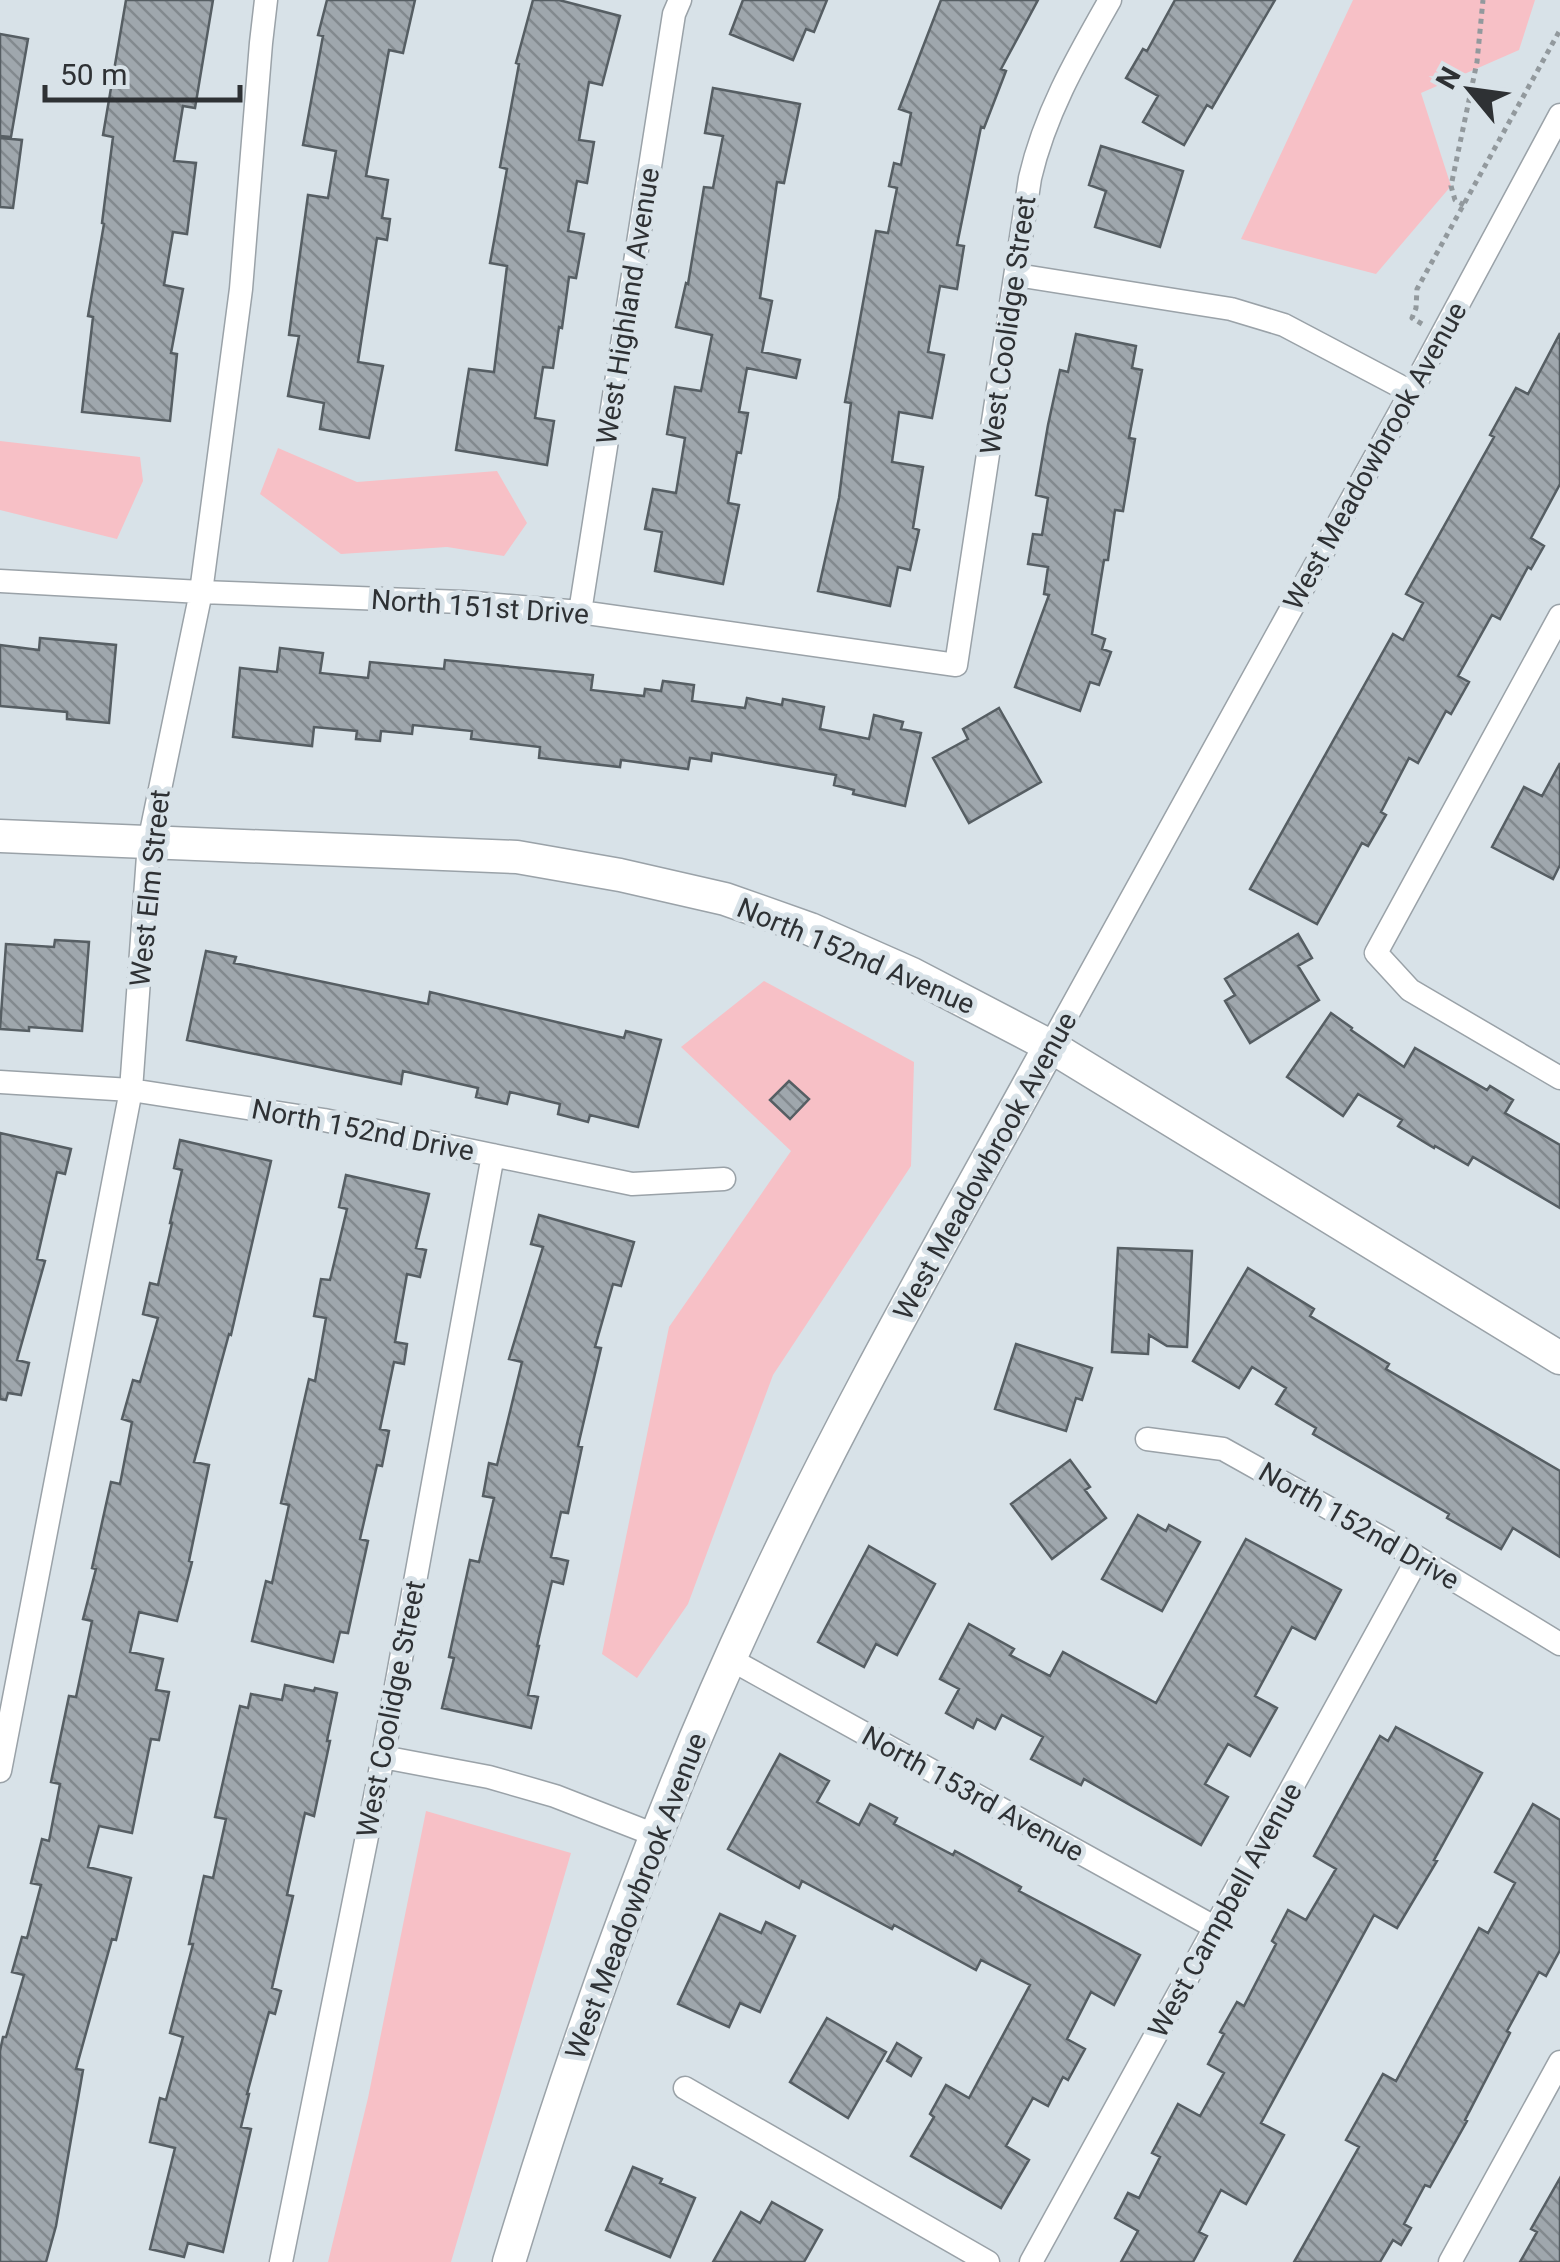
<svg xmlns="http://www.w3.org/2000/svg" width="1560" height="2262" font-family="Roboto,sans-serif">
  <defs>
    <pattern id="building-back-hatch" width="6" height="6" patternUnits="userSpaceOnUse" patternTransform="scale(2.5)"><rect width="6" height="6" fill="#9fa7ad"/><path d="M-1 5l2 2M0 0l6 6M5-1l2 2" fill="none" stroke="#82898e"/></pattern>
  </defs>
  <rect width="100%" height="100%" fill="#d8e2e8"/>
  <path fill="#f7c0c6" d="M1353,0H1535L1519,50L1421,93L1451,186L1376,274L1241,239Z
    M0,441L140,457L143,481L117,539L0,510Z
    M278,448L357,482L497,471L527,523L504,556L447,547L341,554L260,494Z
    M764,981L914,1062L911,1166L773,1375L688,1604L637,1678L602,1654L669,1327L791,1151L681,1047Z
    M426,1811L571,1853L451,2262H328L368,2098Z"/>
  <path fill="url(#building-back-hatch)" stroke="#565e63" stroke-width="2.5" d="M126,0H213L195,108L183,106L174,161L196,163L187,234L173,232L164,285L183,289L171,353L177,354L170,421L82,412L93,317L88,316L104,224L102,223L113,137L103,135Z
    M327,0H415L403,53L389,50L366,176L388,180L382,218L390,219L387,240L377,238L358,362L383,366L369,438L320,429L324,403L288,396L299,336L289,335L308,195L328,198L336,151L303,145L323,36L318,35Z
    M533,0H559L620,16L602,85L589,82L579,140L594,142L587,183L577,181L568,231L584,234L576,278L569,277L562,328L559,327L553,368L543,367L535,418L554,421L547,465L456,450L469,369L494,372L507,266L490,263L507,169L500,167L519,64L516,63Z
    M743,0H827L814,32L806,29L793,60L730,34Z
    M941,0H1038L1001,69L1006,71L984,128L981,127L957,245L964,246L957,289L940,286L928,352L944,355L932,418L899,412L892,462L923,467L913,528L919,530L910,570L898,567L890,606L818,591L839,498L851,403L845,402L876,231L888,233L897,188L889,186L894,163L901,165L911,113L899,109Z
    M1175,0H1275L1212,108L1207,105L1184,145L1143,122L1158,96L1126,78L1143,49L1147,51Z
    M0,34L28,39L11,137L0,136Z
    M713,88L800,104L784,183L777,182L760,298L772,301L762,352L800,360L796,378L747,368L739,412L748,413L741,453L737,452L728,503L739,505L723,584L655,571L662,532L645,529L653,489L676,493L685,438L667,434L675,387L701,391L712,335L676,327L686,283L688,284L704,187L713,188L723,136L705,133Z
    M0,138L22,140L13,208L0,207Z
    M1101,146L1183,171L1160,247L1095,227L1106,191L1089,185Z
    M1560,333V484L1531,538L1544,546L1531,569L1528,567L1500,619L1492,615L1458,676L1469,682L1451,714L1446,711L1418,763L1409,758L1381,812L1386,815L1368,846L1362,843L1317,924L1250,889L1393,634L1403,640L1423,603L1406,594L1494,437L1490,435L1516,388L1528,394Z
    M1076,334L1136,346L1132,368L1142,370L1129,438L1135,439L1123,511L1115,510L1108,560H1104L1092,634L1105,639L1102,649L1111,652L1099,685L1090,682L1080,711L1015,687L1049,595L1044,594L1048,567L1028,564L1033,534L1042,535L1048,498L1036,495L1048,425L1060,370L1068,372Z
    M40,638L116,645L109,723L67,719V712L0,706V645L39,650Z
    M280,648L323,653L320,673L368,678L370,662L444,669L445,660L593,675L591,690L644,696L645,689L661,691L663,681L694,685L692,701L745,708L747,698L782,705L783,699L824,707L820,729L869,739L874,715L903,722L901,729L921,733L905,806L853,794L854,790L834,785L836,775L712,753L711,761L690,758L688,769L621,760L620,767L539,758L540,747L471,739L472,731L413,725L412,734L381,731L380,741L356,739L357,731L314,727L312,746L233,737L240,668L277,672Z
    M999,708L1041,782L969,823L933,758L968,739L963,729Z
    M1560,763V865L1553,879L1492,847L1524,787L1542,796Z
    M1298,934L1312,958L1298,966L1319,1000L1250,1043L1225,1001L1235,995L1225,979Z
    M55,940L89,942L82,1031L29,1027V1031L0,1029L6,944L54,947Z
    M206,951L236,957L234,963L428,1004L430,992L624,1038L626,1031L661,1040L638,1127L590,1115L588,1122L558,1114L560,1104L510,1092L507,1104L476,1097L478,1088L403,1071L401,1084L187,1040Z
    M1331,1013L1352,1028L1351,1030L1404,1067L1415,1048L1487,1090L1490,1086L1513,1100L1505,1113L1560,1145V1208L1473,1157L1468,1165L1435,1146L1434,1148L1398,1126L1402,1120L1358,1094L1343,1116L1287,1077Z
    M789,1081L809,1099L790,1119L770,1100Z
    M0,1133L71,1149L65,1174L57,1172L37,1259L45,1261L17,1360L29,1363L21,1395L8,1393L6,1400L0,1399Z
    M180,1140L271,1161L231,1335L229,1334L194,1462L209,1465L189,1561L192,1562L177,1621L139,1612L130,1652L163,1659L156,1690L169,1692L159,1740L151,1739L132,1833L99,1826L88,1867L131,1878L116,1940L112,1939L76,2069L83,2070L56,2226L46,2262H0V2051L3,2037H6L24,1975L12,1972L22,1937L27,1938L41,1885L31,1883L42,1839L49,1841L60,1784L51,1782L69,1696L76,1697L92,1621L83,1619L96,1569L92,1568L111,1482L120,1484L132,1422L122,1419L133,1380L140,1382L158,1318L143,1314L150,1283L158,1285L172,1223H170L182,1170L174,1168Z
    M346,1175L429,1194L416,1248L426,1250L420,1277L407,1274L395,1342L407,1344L404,1364L394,1362L380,1429L389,1431L382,1466L377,1465L360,1539L368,1541L348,1633L340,1632L333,1662L252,1641L266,1581L272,1583L289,1505L281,1503L309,1379L315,1381L326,1318L314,1316L321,1279L330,1280L347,1209L339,1207Z
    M539,1215L634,1242L621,1286L613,1284L595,1347L601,1348L578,1446L582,1447L568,1513L561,1512L551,1557L568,1561L563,1584L552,1581L537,1646H539L528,1695L538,1697L531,1728L442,1708L454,1658L449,1657L470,1560L479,1562L494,1498L483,1496L489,1463L497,1465L522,1362L509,1359L543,1247L531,1244Z
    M1118,1248L1192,1251L1187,1347L1167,1346L1149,1335L1148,1354L1112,1352Z
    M1248,1268L1314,1309L1310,1316L1389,1364L1386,1369L1560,1471V1557L1513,1528L1501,1549L1447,1518L1449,1514L1313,1434L1316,1428L1276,1404L1286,1388L1252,1367L1239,1388L1193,1361Z
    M1016,1344L1092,1368L1082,1400L1076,1398L1066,1431L995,1409Z
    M1070,1460L1090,1487L1085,1490L1106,1518L1052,1559L1011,1504Z
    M1138,1515L1166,1531L1169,1525L1200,1542L1162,1611L1102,1579Z
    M1246,1539L1341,1590L1315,1639L1292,1627L1255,1696L1277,1708L1250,1756L1228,1744L1205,1784L1228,1797L1201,1845L1084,1779L1081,1785L1031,1759L1043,1737L1002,1715L995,1729L977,1719L973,1728L946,1713L959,1689L940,1679L969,1624L1014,1649L1010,1655L1050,1676L1063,1652L1156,1703Z
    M869,1546L935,1584L897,1655L876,1644L864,1667L818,1642Z
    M285,1685L314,1691L315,1688L337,1693L327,1741H330L314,1816L305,1813L287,1895L293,1896L272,1988L281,1991L275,2014L269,2012L247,2094H249L241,2127L251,2129L223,2252L188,2243L184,2257L150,2249L175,2148L150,2142L160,2098L166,2100L183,2037L170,2033L193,1944H189L204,1876L213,1878L226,1819L215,1817L240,1706L248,1708L251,1694L282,1700Z
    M1396,1727L1482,1773L1434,1860L1437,1861L1397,1928L1374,1915L1261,2123L1284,2135L1246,2204L1221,2190L1199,2232L1207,2236L1193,2262H1121L1138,2231L1115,2218L1128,2193L1139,2198L1160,2157L1152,2153L1178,2104L1200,2116L1224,2073L1208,2064L1224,2034L1220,2032L1237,2002L1244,2006L1276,1944L1272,1941L1288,1910L1306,1920L1336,1869L1314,1856L1380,1736L1388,1741Z
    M780,1754L829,1781L817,1802L859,1825L870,1804L897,1818L894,1824L953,1855L955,1851L1021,1887L1019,1891L1140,1955L1114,2005L1091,1992L1067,2039L1085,2049L1068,2080L1063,2077L1048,2106L1033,2098L1006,2146L1029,2160L1001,2208L911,2156L934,2117L930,2114L946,2085L969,2098L1030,1985L981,1960L976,1970L894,1925L892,1929L802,1881L799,1888L728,1849Z
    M1533,1804L1560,1820V1950L1546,1976L1539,1972L1507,2031L1510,2033L1465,2120L1467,2121L1430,2187L1425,2185L1404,2224L1411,2228L1401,2245L1393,2240L1380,2262H1294L1359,2147L1346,2140L1383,2074L1396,2081L1479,1928L1488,1933L1515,1883L1495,1872Z
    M720,1914L761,1933L766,1922L795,1936L760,2012L740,2003L729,2027L678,2004Z
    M827,2018L886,2052L848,2118L790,2082Z
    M897,2043L921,2058L911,2076L887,2061Z
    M633,2167L662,2179L660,2183L695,2198L670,2257L606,2230Z
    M1560,2178V2262H1520L1537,2232L1531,2229Z
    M772,2202L822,2230L804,2262H713L741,2212L760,2223Z"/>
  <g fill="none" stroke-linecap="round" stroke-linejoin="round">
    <defs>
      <path id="street" d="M1017,275L1231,309L1284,325L1411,392
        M0,581L201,592L462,602L580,612L956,665L1030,178C1045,113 1077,58 1110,0
        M580,612L674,14L680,0
        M1560,616L1376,953L1410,990L1560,1078
        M1050,1046L1411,392L1560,115
        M0,1082L131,1090L324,1120L632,1184L724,1179
        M1147,1439L1223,1449L1418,1558L1560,1644
        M730,1659L1216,1928
        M383,1757L489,1777L555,1796L655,1835
        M0,1771L131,1090L149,842L201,592L241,289L261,43L266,0
        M685,2088L988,2262
        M281,2262L383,1757L493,1155
        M1031,2262L1418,1558
        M1450,2262L1560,2062"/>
      <path id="secondary" d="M0,836L517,857L620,875L725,899L810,929L912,974L1050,1046L1560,1358
        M509,2262C577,2037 656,1816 756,1602C844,1412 949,1230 1050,1046"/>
    </defs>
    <use href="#street" stroke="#9aa2a8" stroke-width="25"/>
    <use href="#secondary" stroke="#9aa2a8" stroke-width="35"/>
    <path stroke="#92999d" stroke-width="5" stroke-dasharray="5 5" stroke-linecap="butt" d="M1464,205L1455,200L1451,186L1477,62L1483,0
      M1422,324L1412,318L1416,308L1417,289L1560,30"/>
    <use href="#street" stroke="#fff" stroke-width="22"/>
    <use href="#secondary" stroke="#fff" stroke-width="32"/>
  </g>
  <g text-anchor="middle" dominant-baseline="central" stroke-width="10" stroke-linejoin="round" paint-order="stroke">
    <g font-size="28" fill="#2e3134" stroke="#d8e2e8">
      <text transform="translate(628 306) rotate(-81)">West Highland Avenue</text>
      <text transform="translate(1008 325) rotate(-82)">West Coolidge Street</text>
      <text transform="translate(1375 456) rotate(-61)">West Meadowbrook Avenue</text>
      <text transform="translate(480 607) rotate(4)">North 151st Drive</text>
      <text transform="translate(150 888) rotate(-84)">West Elm Street</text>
      <text transform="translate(856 956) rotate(23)">North 152nd Avenue</text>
      <text transform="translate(363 1130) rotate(11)">North 152nd Drive</text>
      <text transform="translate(985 1166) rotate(-61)">West Meadowbrook Avenue</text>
      <text transform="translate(1359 1526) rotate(30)">North 152nd Drive</text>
      <text transform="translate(391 1709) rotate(-79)">West Coolidge Street</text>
      <text transform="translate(973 1794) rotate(29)">North 153rd Avenue</text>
      <text transform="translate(636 1896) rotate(-69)">West Meadowbrook Avenue</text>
      <text transform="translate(1225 1910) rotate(-61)">West Campbell Avenue</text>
    </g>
  </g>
  <g transform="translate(1470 90) rotate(299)" stroke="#d8e2e8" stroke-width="8" paint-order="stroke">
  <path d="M0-8L18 38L0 25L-18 38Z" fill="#2e3134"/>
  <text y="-15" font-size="28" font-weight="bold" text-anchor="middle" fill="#2e3134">N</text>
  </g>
  <path d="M45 85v15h195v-15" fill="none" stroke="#2e3134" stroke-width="5"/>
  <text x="60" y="85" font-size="30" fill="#2e3134" stroke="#d8e2e8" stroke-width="8" paint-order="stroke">50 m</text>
</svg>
